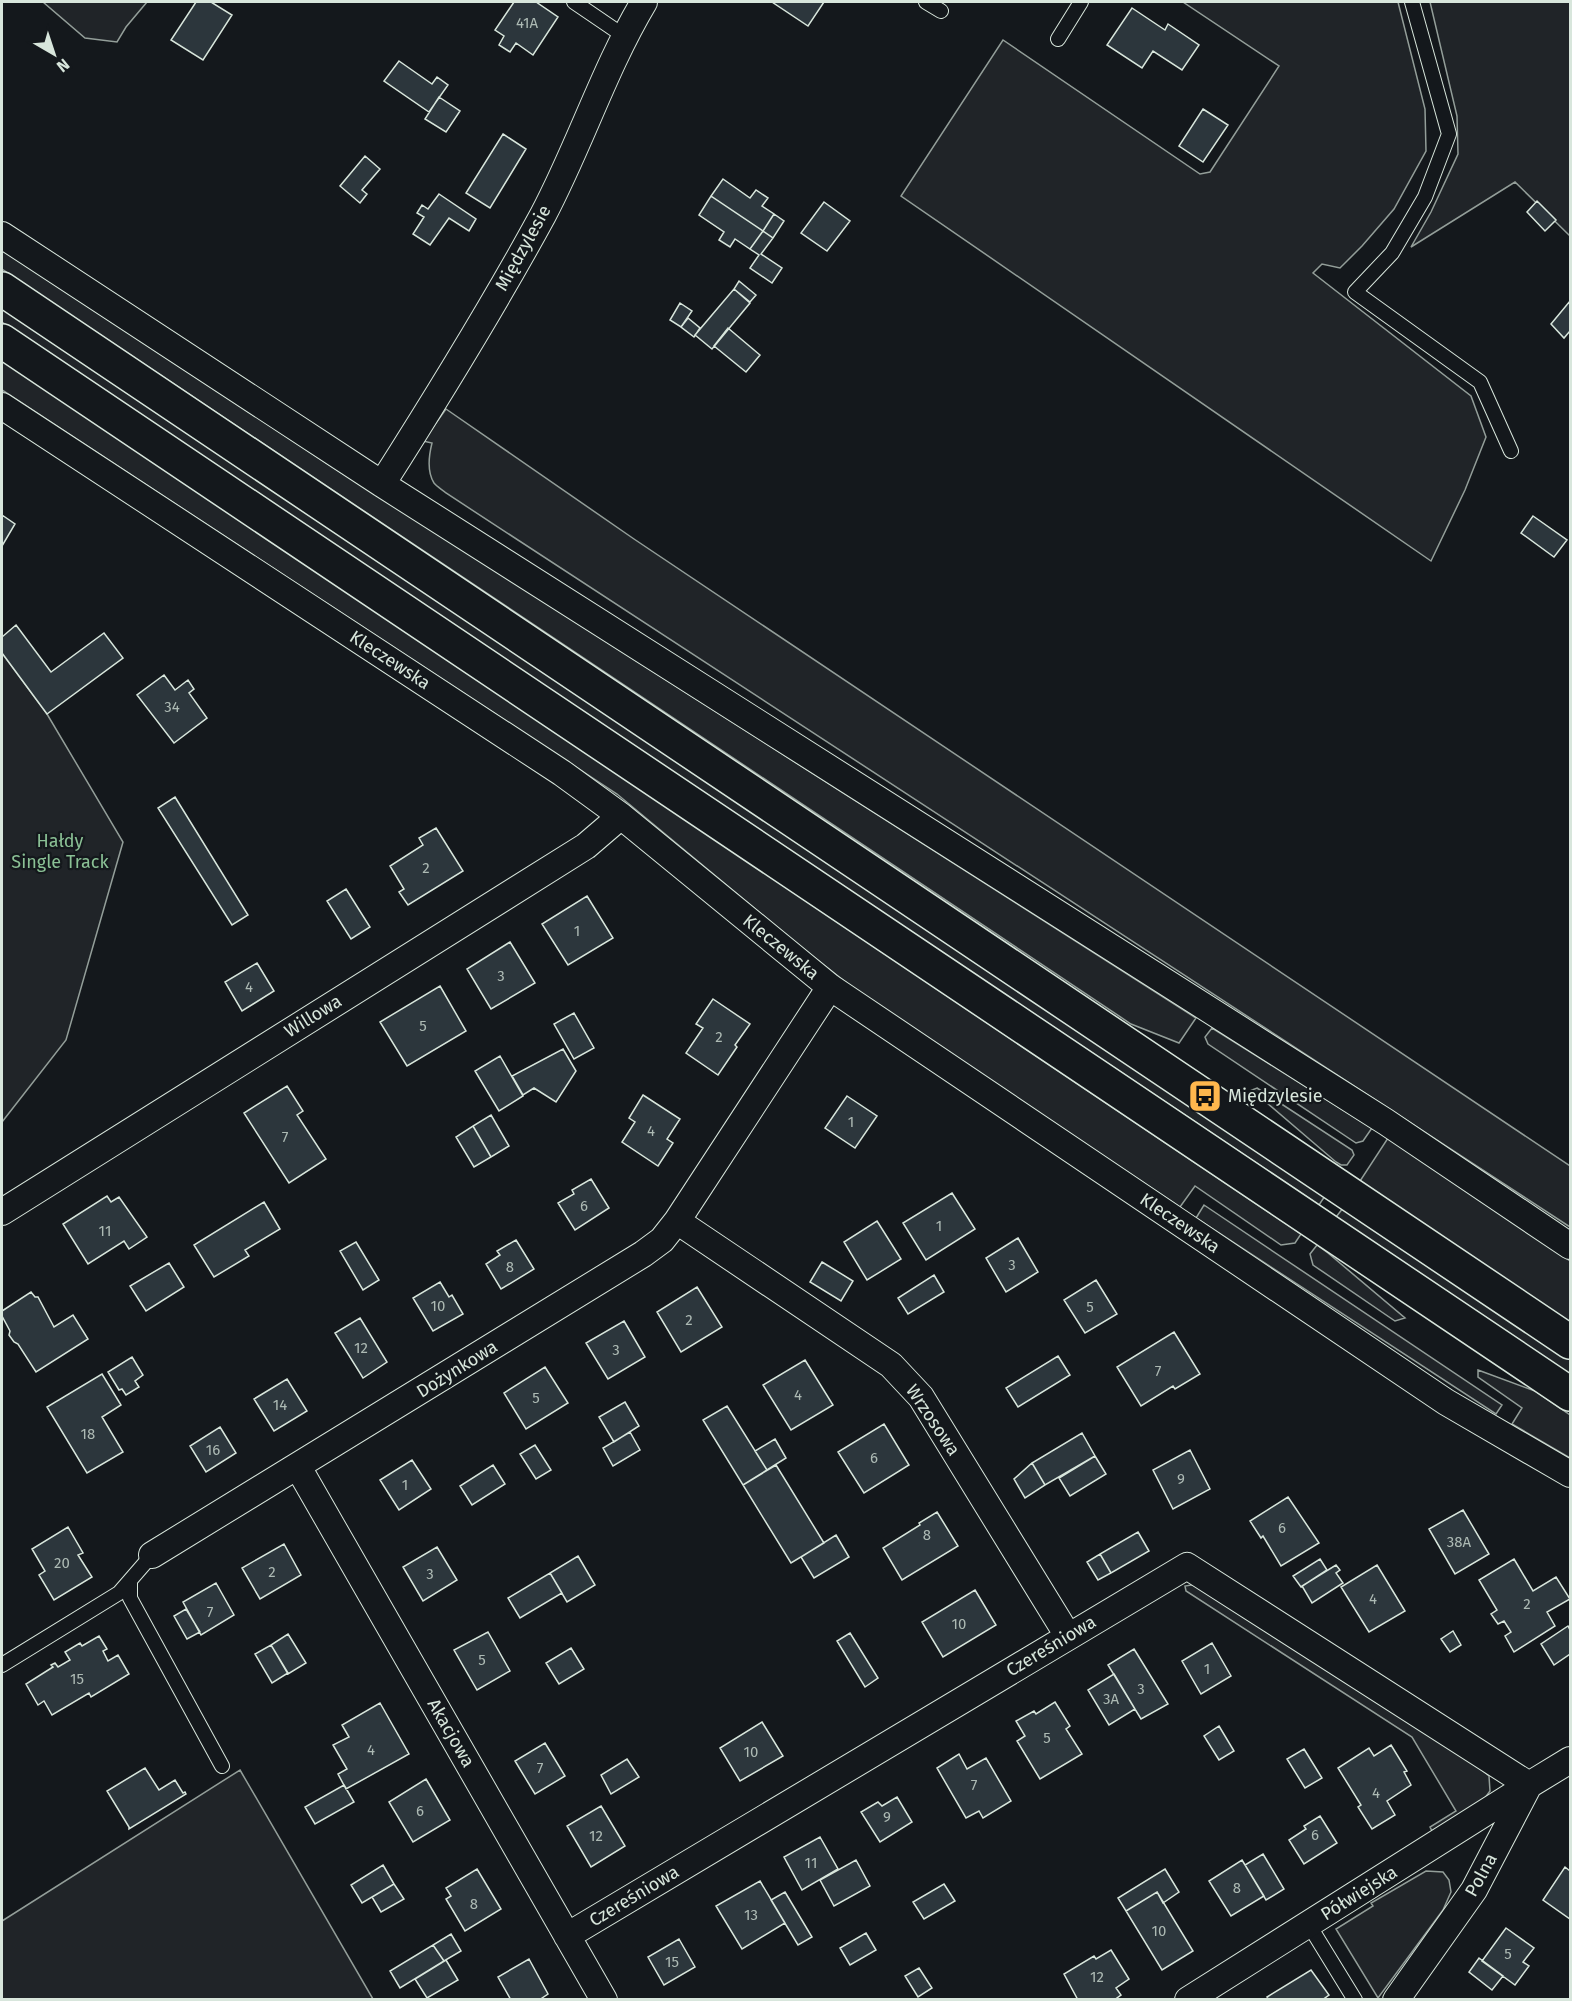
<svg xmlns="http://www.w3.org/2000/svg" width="1572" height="2001" font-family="'Fira Sans',sans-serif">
  <rect width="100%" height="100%" fill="#14181c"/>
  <path fill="#202428" stroke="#939e99" stroke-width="1.5" d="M43,2H147L126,27L117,42L85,38Z
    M1183,2H1398L1425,109L1426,151L1394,209L1362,246L1340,268L1322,264L1313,273L1471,396L1486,437L1465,490L1431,561L901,196L1003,40L1200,174L1210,172L1279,66Z
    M1430,2H1570V236L1515,182L1411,247L1431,212L1458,154L1457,116Z
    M2,250L334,468L1196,1018L1179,1043L1131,1024L2,269Z
    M2,309L1325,1196L1319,1205L2,322Z
    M2,360L1301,1234L1295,1243L1281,1245L1195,1186L1180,1207L861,994L801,947L617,794L2,390Z
    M446,409L634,539L1570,1166V1227L446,493C443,490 437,487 434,483C427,472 429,455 432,443L423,441Z
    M2,653L47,714L123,842L66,1040L2,1122Z
    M1212,1028L1372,1128L1363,1141L1356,1143L1208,1044L1205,1037Z
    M1257,1088L1352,1150L1354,1155L1347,1165H1341L1336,1162L1252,1090Z
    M1388,1138L1570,1261V1323L1360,1181Z
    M1204,1205L1502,1405L1496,1414L1196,1218Z
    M1343,1208L1570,1360V1374L1336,1217Z
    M1317,1245L1328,1253L1405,1318L1395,1321L1313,1265L1310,1254Z
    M1478,1370L1535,1391L1570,1415V1458L1512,1424L1522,1408L1478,1377Z
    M1197,1584L1477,1766L1489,1776L1490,1791L1482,1802L1433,1833L1430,1827L1456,1811L1412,1737L1186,1591L1185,1586Z
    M240,1770L373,1999H2V1921Z
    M1426,1871L1443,1872L1449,1880L1451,1892L1443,1910L1378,1998L1336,1929L1373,1906L1371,1903Z"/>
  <path fill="#2c363c" stroke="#d8e6dc" stroke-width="1.5" d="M196,2H211L232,15L203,60L171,40Z
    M514,2H536L558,17L533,55L516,43L510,52L499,45L504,36L495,30Z
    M772,2H824L808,26Z
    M1132,8L1165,30L1168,24L1199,45L1182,70L1153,51L1142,68L1107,45Z
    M399,61L432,84L437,77L448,85L429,112L384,81Z
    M439,97L460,111L446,132L425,119Z
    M1203,109L1228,125L1203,162L1179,146Z
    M503,134L526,149L490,208L466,193Z
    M365,156L380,169L362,190L367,194L360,203L340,186Z
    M723,179L750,198L756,190L768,198L762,206L774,214L763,231L711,196Z
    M439,194L476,219L469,231L449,218L430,245L413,234L424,217L417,213L422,205L428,209Z
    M711,196L763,231L750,249L735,239L730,247L719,240L724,232L699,215Z
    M1537,201L1556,220L1545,231L1527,212Z
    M824,202L850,221L827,251L801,233Z
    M774,214L784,221L773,238L763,231Z
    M763,231L773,238L761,254L782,268L772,283L750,268L759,255L750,249Z
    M739,281L756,295L750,302L734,289Z
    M734,289L750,303L712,349L695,335Z
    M1570,301V331L1564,338L1551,324Z
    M680,303L692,311L681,327L670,320Z
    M688,318L700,328L694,337L681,327Z
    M728,328L760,355L746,372L714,346Z
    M2,515L15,524L2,546Z
    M1533,516L1567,540L1554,557L1521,533Z
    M16,625L51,672L104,633L123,658L47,714L2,653V637Z
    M164,675L175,690L188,680L194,689L189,693L207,718L174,743L137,695Z
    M175,797L248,915L232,925L158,808Z
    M436,828L463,871L408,905L399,892L404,889L390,866L423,845L419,838Z
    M346,889L370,927L351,939L327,901Z
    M587,896L613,938L568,965L542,924Z
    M510,942L535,983L491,1009L467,969Z
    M257,963L274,991L242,1011L225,982Z
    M440,986L466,1031L407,1066L380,1022Z
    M713,999L750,1024L735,1045L737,1047L718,1075L686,1053L703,1028L696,1024Z
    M574,1013L594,1048L574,1059L554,1024Z
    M563,1049L576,1071L556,1102L534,1088L523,1095L512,1076Z
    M500,1056L523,1096L499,1111L475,1071Z
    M287,1086L303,1111L297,1115L326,1159L289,1183L244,1113Z
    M643,1095L680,1119L667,1139L673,1143L658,1166L622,1142L635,1122L629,1118Z
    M847,1096L877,1116L855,1148L825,1128Z
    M491,1115L509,1146L491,1157L473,1126Z
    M473,1126L491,1157L474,1167L456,1137Z
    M591,1179L609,1208L575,1230L558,1203L574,1194L572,1190Z
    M952,1193L975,1229L926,1260L903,1223Z
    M107,1196L111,1202L119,1197L147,1237L129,1249L124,1241L88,1264L63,1224Z
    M264,1202L280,1229L245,1250L249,1256L214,1277L194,1245Z
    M877,1221L901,1259L867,1280L844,1242Z
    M1018,1238L1038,1272L1006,1292L986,1258Z
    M516,1240L534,1269L501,1289L486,1264L500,1255L497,1251Z
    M356,1242L379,1280L363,1290L340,1251Z
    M822,1262L853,1281L841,1301L810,1282Z
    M169,1263L184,1287L146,1311L130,1286Z
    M934,1275L944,1292L908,1314L898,1298Z
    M1096,1280L1117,1314L1085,1333L1064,1300Z
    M440,1282L449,1297L452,1295L463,1314L433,1331L413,1298Z
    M697,1287L722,1327L681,1352L657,1312Z
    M31,1292L35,1297H38L54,1327L73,1315L88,1339L36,1372L18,1344L14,1342L9,1335L10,1331L2,1316V1311Z
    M360,1318L387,1362L363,1378L335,1333Z
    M624,1321L645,1357L608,1379L586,1343Z
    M1174,1332L1200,1374L1175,1389L1173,1386L1141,1406L1117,1367Z
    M1058,1356L1070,1375L1018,1407L1006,1388Z
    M132,1357L143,1375L135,1381L139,1387L126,1395L122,1389L119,1390L108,1372Z
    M805,1360L833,1405L791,1430L763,1385Z
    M545,1367L568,1403L526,1429L504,1393Z
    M102,1374L121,1405L102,1417L123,1452L87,1473L47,1407Z
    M287,1379L307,1411L274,1431L254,1399Z
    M625,1402L639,1426L614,1442L599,1417Z
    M727,1406L767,1470L743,1485L703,1420Z
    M884,1424L909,1465L864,1493L838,1452Z
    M220,1427L236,1453L206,1472L190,1446Z
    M630,1432L640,1450L613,1466L603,1448Z
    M1082,1433L1095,1456L1045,1485L1032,1463Z
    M775,1439L786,1458L767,1470L755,1451Z
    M535,1445L551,1470L536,1479L520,1454Z
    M1190,1450L1210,1489L1173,1509L1153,1470Z
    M1095,1456L1106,1474L1070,1496L1059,1478Z
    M412,1460L431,1489L399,1510L380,1480Z
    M1032,1463L1045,1485L1025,1498L1014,1479Z
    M493,1465L505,1484L472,1505L460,1486Z
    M776,1465L824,1543L791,1563L743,1485Z
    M1288,1497L1319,1543L1281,1566L1263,1536L1261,1538L1250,1521Z
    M1463,1510L1489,1554L1455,1574L1429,1529Z
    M937,1512L958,1546L902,1580L883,1548L920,1525L919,1523Z
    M68,1527L83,1553L78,1555L92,1577L54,1600L39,1575L45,1571L32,1549Z
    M1138,1532L1149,1551L1111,1573L1100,1554Z
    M836,1535L849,1557L814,1578L801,1557Z
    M284,1544L301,1575L260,1599L242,1568Z
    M437,1547L457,1580L423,1601L403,1567Z
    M1100,1554L1111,1573L1098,1580L1087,1562Z
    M578,1556L595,1585L567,1602L550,1573Z
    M1320,1559L1327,1570L1301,1587L1293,1576Z
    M1514,1559L1533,1591L1556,1577L1570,1599L1547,1612L1555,1626L1514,1652L1505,1636L1511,1632L1504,1621L1498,1624L1491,1614L1497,1610L1479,1580Z
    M1336,1565L1340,1570L1336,1573L1343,1583L1312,1603L1302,1586Z
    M1377,1565L1405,1611L1369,1632L1341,1587Z
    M550,1573L562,1593L520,1618L508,1598Z
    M216,1583L234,1615L201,1635L183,1602Z
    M975,1590L996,1625L943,1657L922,1622Z
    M186,1609L200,1632L187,1639L174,1616Z
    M1568,1626L1570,1630V1654L1554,1665L1541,1644Z
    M1453,1631L1461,1645L1450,1652L1441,1639Z
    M488,1632L510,1671L477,1690L454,1650Z
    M850,1633L878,1678L865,1687L837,1641Z
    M288,1634L306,1663L288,1674L271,1645Z
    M99,1636L107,1649L103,1651L108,1661L118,1655L129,1674L91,1697L89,1693L52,1715L44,1701L38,1705L26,1684L53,1667L51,1665L55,1663L58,1667L70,1660L65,1652L80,1643L82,1646Z
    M1212,1643L1231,1676L1201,1694L1182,1661Z
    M271,1645L288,1673L272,1683L255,1654Z
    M571,1648L584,1669L559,1684L546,1663Z
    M1134,1649L1168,1704L1141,1719L1108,1665Z
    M1114,1674L1135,1709L1109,1725L1088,1690Z
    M1055,1702L1070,1726L1066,1729L1082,1754L1040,1779L1017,1741L1025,1736L1016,1721L1034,1711L1036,1714Z
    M380,1703L409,1754L346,1789L338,1774L347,1769L333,1745L349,1737L342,1725Z
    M762,1722L783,1756L740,1781L720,1748Z
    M1219,1726L1234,1751L1219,1760L1204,1736Z
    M545,1743L565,1776L535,1794L515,1761Z
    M1391,1745L1407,1771L1404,1772L1411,1785L1387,1801L1395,1815L1372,1829L1358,1807L1361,1805L1338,1768L1369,1748L1374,1756Z
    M1304,1749L1322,1778L1305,1788L1287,1759Z
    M959,1754L967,1769L986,1758L1011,1801L983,1818L979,1811L966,1818L937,1768Z
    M627,1759L639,1777L611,1794L601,1775Z
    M145,1768L159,1790L175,1780L183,1793L185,1792L186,1794L129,1829V1827L107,1791Z
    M426,1779L450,1820L413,1842L389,1802Z
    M344,1785L354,1802L315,1824L305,1807Z
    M897,1797L912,1822L880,1842L861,1812L878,1802L882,1806Z
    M601,1806L625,1846L591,1867L567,1826Z
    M1320,1816L1337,1843L1304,1864L1289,1840L1306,1829L1304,1826Z
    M820,1837L838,1869L802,1890L784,1857Z
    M1263,1854L1284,1889L1266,1900L1245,1865Z
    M856,1860L870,1886L834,1906L820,1880Z
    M1242,1860L1264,1896L1231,1916L1209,1881Z
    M383,1865L394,1884L362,1903L351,1885Z
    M1565,1867L1570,1871V1919L1543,1900Z
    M477,1869L501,1909L465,1931L446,1899L451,1896L446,1888Z
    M1165,1869L1179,1892L1163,1903L1157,1892L1126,1911L1118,1898Z
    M760,1881L785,1923L742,1949L716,1906Z
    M394,1884L404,1899L381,1912L372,1897Z
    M944,1884L955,1901L924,1919L913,1902Z
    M785,1892L812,1937L798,1945L771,1900Z
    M1157,1892L1193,1951L1162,1970L1126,1911Z
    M1506,1928L1534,1948L1523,1962L1529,1966L1515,1985L1482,1961Z
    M866,1933L876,1950L850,1965L840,1948Z
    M451,1934L461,1951L444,1961L433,1945Z
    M679,1939L695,1967L664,1985L648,1957Z
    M433,1945L444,1961L400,1988L390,1971Z
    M1111,1950L1129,1979L1116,1988L1121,1995L1114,2000H1078L1064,1974L1094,1956L1096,1959Z
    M1479,1958L1503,1976L1492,1990L1469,1972Z
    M529,1959L548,1994L539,2000H511L498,1977Z
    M446,1960L458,1980L427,1998L415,1979Z
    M919,1968L932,1988L918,1997L905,1976Z
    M1311,1970L1329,1995L1322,2000H1269L1267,1997Z"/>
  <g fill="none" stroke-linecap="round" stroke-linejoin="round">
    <defs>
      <path id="service" d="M574,2L624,36
        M926,2L941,11
        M1412,2L1449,134L1425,197L1392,253L1355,292L1480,382L1511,451
        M1058,39L1081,2
        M130,1581V1598L222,1766
        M2,1665L119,1593L152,1555
        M1309,1925L1355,2000"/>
      <path id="minor" d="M2,235L382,484L1386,1122L1570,1246
        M2,406L562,773L621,816L830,987L1446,1402L1570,1474
        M382,484C438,396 493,307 543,215C580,145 604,69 644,2
        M2,1212L586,846L621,816
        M677,1221L891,1365L921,1397L1068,1636
        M298,1467L604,2000
        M152,1555L643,1254L662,1240L677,1221L830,987
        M567,1936L1187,1566L1529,1785L1188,2000
        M1396,2000L1474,1890L1529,1785L1570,1760"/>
      <path id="secondary" d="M2,289L1570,1342
        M2,341L1570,1394"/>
    </defs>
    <use href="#service" stroke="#d8e6dc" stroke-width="16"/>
    <use href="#minor" stroke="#d8e6dc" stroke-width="28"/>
    <use href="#secondary" stroke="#d8e6dc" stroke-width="36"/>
    <use href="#service" stroke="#14181c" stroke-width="14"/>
    <use href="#minor" stroke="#14181c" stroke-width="26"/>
    <use href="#secondary" stroke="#14181c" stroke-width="33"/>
  </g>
  <defs>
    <symbol id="bus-square" viewBox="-11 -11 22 22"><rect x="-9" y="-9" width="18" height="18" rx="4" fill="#ffb74d" stroke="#14181c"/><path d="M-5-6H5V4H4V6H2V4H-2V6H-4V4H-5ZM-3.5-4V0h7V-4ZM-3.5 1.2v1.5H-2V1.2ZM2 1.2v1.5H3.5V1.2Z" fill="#111"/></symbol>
  </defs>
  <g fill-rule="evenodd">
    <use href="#bus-square" x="1186" y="1077" width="38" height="38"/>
  </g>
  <g text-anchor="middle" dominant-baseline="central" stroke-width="4.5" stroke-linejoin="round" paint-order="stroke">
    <g font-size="15" fill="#adbab4">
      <text x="527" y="23">41A</text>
      <text x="172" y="707">34</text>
      <text x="426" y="868">2</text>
      <text x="577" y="931">1</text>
      <text x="501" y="976">3</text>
      <text x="249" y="987">4</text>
      <text x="423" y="1026">5</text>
      <text x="719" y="1037">2</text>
      <text x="851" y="1122">1</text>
      <text x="651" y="1131">4</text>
      <text x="285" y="1137">7</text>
      <text x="584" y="1206">6</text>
      <text x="939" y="1226">1</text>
      <text x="105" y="1231">11</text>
      <text x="1012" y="1265">3</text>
      <text x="510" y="1267">8</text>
      <text x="438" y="1306">10</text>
      <text x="1090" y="1307">5</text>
      <text x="689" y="1320">2</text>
      <text x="361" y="1348">12</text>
      <text x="616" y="1350">3</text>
      <text x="1158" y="1371">7</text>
      <text x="798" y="1395">4</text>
      <text x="536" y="1398">5</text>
      <text x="280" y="1405">14</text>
      <text x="88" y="1434">18</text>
      <text x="213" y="1450">16</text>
      <text x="874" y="1458">6</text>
      <text x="1181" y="1479">9</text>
      <text x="405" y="1485">1</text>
      <text x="1282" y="1528">6</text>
      <text x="927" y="1535">8</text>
      <text x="1459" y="1542">38A</text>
      <text x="62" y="1563">20</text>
      <text x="272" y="1572">2</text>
      <text x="430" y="1574">3</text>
      <text x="1373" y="1599">4</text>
      <text x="1527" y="1604">2</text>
      <text x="210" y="1612">7</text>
      <text x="959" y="1624">10</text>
      <text x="482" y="1660">5</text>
      <text x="1207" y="1669">1</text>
      <text x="77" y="1679">15</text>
      <text x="1141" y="1689">3</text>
      <text x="1111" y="1699">3A</text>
      <text x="1047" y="1738">5</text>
      <text x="371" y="1750">4</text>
      <text x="751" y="1752">10</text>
      <text x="540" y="1768">7</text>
      <text x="974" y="1785">7</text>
      <text x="1376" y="1793">4</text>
      <text x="420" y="1811">6</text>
      <text x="887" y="1817">9</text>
      <text x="1315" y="1835">6</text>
      <text x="596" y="1836">12</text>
      <text x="811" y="1863">11</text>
      <text x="1237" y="1888">8</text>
      <text x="474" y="1904">8</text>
      <text x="751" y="1915">13</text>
      <text x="1159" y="1931">10</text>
      <text x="1508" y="1954">5</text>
      <text x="672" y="1962">15</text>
      <text x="1097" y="1977">12</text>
    </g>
    <g font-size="18" fill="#d8e6dc" stroke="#14181c">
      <text transform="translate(523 248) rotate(-61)">Międzylesie</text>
      <text transform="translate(390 660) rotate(33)">Kleczewska</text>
      <text transform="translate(781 947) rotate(39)">Kleczewska</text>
      <text transform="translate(313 1016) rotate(-32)">Willowa</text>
      <text transform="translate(1180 1223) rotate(34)">Kleczewska</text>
      <text transform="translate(457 1369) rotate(-32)">Dożynkowa</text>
      <text transform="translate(933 1420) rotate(56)">Wrzosowa</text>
      <text transform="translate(1051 1646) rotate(-31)">Czereśniowa</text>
      <text transform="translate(451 1733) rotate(60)">Akacjowa</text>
      <text transform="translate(1481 1875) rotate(-61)">Polna</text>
      <text transform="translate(1359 1893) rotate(-32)">Półwiejska</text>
      <text transform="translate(634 1896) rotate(-31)">Czereśniowa</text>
    </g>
    <g font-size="18" fill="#8ac095" stroke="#14181c">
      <text x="60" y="841">Hałdy<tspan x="60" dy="21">Single Track</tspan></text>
    </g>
    <g font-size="18" fill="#d8e6dc" stroke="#14181c" text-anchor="start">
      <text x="1228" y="1096">Międzylesie</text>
    </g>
  </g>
  <rect width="1572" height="2001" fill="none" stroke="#d8e6dc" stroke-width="6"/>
  <g transform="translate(54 54) rotate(141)" stroke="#14181c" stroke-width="4.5" paint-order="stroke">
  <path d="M0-4.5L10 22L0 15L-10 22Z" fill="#d8e6dc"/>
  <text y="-9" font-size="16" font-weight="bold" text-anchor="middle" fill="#d8e6dc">N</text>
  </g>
</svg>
